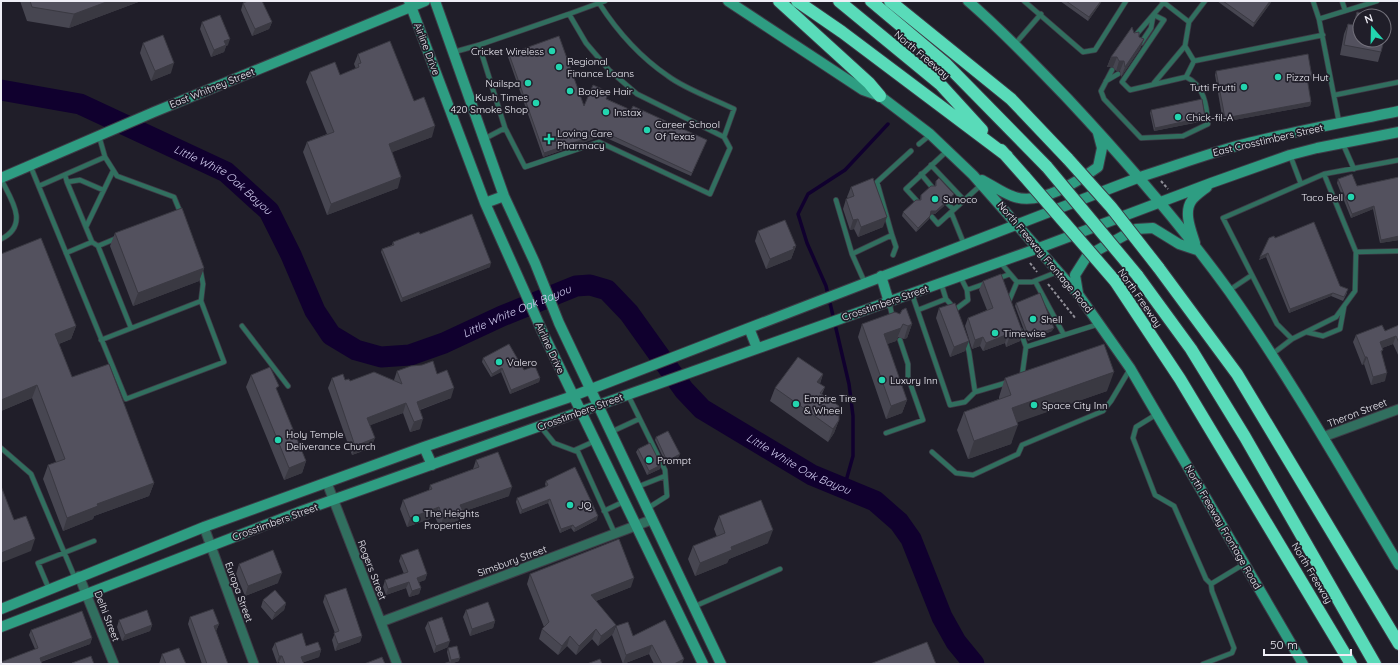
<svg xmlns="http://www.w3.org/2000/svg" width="1400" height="665" font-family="Quicksand,sans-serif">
  <rect width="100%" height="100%" fill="#201e29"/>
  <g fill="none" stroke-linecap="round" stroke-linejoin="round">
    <path stroke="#10002e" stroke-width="3.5" d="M844,488L853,456V416L849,384L826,286L807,243L798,214L808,194L845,170L888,124"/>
    <path stroke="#10002e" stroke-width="21" id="s1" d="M1,90L80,104L226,172L269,211L291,255L315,311L331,335L356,350L381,357L410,355L444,343L502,316L576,286L590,285L607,290L629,313L684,390L702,409L812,475L875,501L899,522L911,539L942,617L956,642L974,664"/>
    <defs>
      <path id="lane" d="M1024,1L1083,52L1095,50L1126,1
        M1162,1L1189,22L1185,46L1194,61L1323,35
        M1313,1L1319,19L1339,122
        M1342,1L1345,10
        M569,14L599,3
        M1319,19L1377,1
        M1189,22L1205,1
        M1135,36L1165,1
        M1141,43L1151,28L1153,17
        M1015,44L1041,14
        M479,45L569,14L586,43L609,70L637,94L724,137L734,109C714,99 685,89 668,76C640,57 617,31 599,3L605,1
        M454,52L479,45L505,128L484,139
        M1112,70L1101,91L1104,99L1141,138L1183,136L1208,124C1207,106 1204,85 1186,77L1130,90L1122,82L1164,20L1154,15
        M1186,77L1194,61
        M1106,81L1118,74
        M1154,83L1185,46
        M1335,95L1399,82
        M505,128L525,167L599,142L710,194L730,148L724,137
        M99,136L105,157L117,176L174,197L181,214
        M919,144L930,135
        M1343,144L1354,169
        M30,165L126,399L224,362L201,301L203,284L200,268
        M931,165L964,200
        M921,174L932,187
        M65,175L67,182L80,180L103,190
        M1,179C11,199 30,225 1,239
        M67,182L92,242L98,246L131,328
        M1301,184L1324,174L1399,160
        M39,186L105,157
        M836,200L852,254L892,235L877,182L911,151
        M917,201L906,189L947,151
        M947,203L953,209
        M951,212L964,244
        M932,217L938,224L982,184
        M86,227L113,171
        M892,235L896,247L893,255
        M98,246L117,238
        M1356,252L1399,251
        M66,253L92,242
        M852,254L865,283
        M1000,262L1017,282H1032L1057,272
        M1252,275L1223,218L1301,184L1290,155
        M960,276L967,290L987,283
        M997,279L1010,274
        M1035,281L1064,335L1099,324
        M941,283L946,299L954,308
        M1228,291L1252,275L1277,324L1292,339
        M912,294L950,405L965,402L975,392L1009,382
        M1009,301L1017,282
        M889,302L893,319
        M956,309L968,300L967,290
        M918,310L946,299
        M242,326L288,386
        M1020,330L1026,347L1064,335
        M1306,332L1323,336L1340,329L1344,307
        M101,340L201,301
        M966,341L969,352L975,392
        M1271,355L1292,339L1336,317L1355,291L1356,252L1324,174
        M1022,376L1026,347
        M628,395L665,470L667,496L648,508
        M1157,414L1136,427L1133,438L1155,495L1174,506L1206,579L1211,584L1212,591L1234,648L1232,653L1203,664
        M541,427L554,443L578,452L615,534
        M611,432L639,419
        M886,433L923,420L908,377V364L900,340
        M1,448L31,474L75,578
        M575,450L595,441
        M932,452L956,473L973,475L1018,454L1022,445L1103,411L1111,401L1130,369
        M637,487L665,476
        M604,511L623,502
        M1211,584L1244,564
        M49,589L38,563L94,541
        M693,607L780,569"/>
      <path id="street" d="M1323,437L1399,409
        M327,483L397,664
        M204,527L254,664
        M79,576L114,664
        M381,622L651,520"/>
      <path id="secondary" d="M409,1L485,203L543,333L703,664
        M435,1L504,196L535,263L559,323L721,664
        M728,1L863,90L880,96L930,134L973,175L1078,294L1130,368L1303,664
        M968,1C1004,32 1035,65 1068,99C1126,161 1179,222 1229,291C1291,379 1344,473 1399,565
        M1,178L154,112L425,1
        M982,180C992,185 1001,192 1012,196C1039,207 1077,182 1098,167L1102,148L1098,133
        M485,203L504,196
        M1195,243C1191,230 1183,212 1192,200C1196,195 1202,191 1207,187
        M881,276L889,302
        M1078,293L1075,275L1087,256L1136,229L1153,228L1179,244L1197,250
        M749,328L757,348
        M424,447L432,465
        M1,609L204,527L424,447L573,396L1140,177C1175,166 1209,153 1244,144C1295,131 1347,122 1399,111
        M1,627L299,512L1039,248L1211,183L1290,155L1317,148L1399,132"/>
      <path id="highway" d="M779,1L869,83L880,96
        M797,1L842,32L1007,156
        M839,1L940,84L982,130
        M871,1L945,63L1047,167
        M890,1L1011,99L1068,159
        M1001,150L1025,177
        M1158,267L1237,374L1399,644
        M1137,275L1191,349L1245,437L1375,664
        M1115,281L1180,379L1351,664"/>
    </defs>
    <use href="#lane" stroke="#3d3b46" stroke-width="6"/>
    <use href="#street" stroke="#3d3b46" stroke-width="11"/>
    <use href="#secondary" stroke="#3d3b46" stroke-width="12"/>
    <use href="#highway" stroke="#3d3b46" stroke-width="14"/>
    <path stroke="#908f98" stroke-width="2" stroke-dasharray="3 2" stroke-linecap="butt" d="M1161,181L1168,189
      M1030,263L1037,272
      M1048,284L1076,319"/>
    <use href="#lane" stroke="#316f5f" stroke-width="4.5"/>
    <use href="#street" stroke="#316f5f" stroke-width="9"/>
    <use href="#secondary" stroke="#2e9d82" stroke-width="10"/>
    <use href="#highway" stroke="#59dbb9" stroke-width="12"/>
    <defs>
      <path id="highway-bridge" d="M1068,159L1111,207L1158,267
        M1047,167L1137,275
        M1025,177L1115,281"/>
    </defs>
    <use href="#highway-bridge" stroke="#3d3b46" stroke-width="14" stroke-linecap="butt"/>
    <use href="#highway-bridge" stroke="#59dbb9" stroke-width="12"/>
  </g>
  <path fill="#474651" d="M20,1H141L69,28L27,21Z
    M1060,1H1102L1088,21Z
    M1217,1H1272L1253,27Z
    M243,3L272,22L269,29L252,36L241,10Z
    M1357,12L1381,52L1378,62L1340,55L1344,34L1348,24L1353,25Z
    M202,22L228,45L226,46L224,52L211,57L200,29Z
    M1134,33L1139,37L1144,39L1140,49L1121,77L1120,71H1116L1113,67H1107L1111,57Z
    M143,43L171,73L151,81L140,53Z
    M358,54L414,101L432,137L392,152L398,188L327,215L303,152L307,142L327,134L306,82L310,72L340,75L356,69L354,64Z
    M509,54L584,106L607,99L631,110L707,140L691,176L602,136L543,157L508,57Z
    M1216,71L1312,77L1311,80L1307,81L1311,102L1310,106L1223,122L1215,75Z
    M1151,110L1205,117L1204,121L1154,131L1150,113Z
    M1399,177V240L1380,243L1373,209L1351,218L1337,183L1338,179L1357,186Z
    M936,181L953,197L950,200H946L944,206L935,214H930L929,219L916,232L902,216L903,212L920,200L921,195L935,186Z
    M851,187L883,227L858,237L854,229L850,230L843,209L846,199H848L847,197Z
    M758,231L796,246L791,259L766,269L755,241Z
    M115,233L204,268L199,281L133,306L110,246Z
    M420,234L490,267L401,302L381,252L382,249L392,245L393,242Z
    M1275,238L1340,286L1347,293L1343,301L1331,296L1289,313L1266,257L1259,260Z
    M1,254L76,326L71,339L59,344L72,377L154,483L149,496L94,516L93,519L63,531L43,479L48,465L56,462L32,398L1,411Z
    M983,281L1023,333L1020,341L1006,347L1005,343L983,351L980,346L972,349L965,326L968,318L987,310L979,290Z
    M1016,303L1052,331L1028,341L1015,306Z
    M939,308L965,351L950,357L936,318Z
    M900,314L912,324L907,338L904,339L898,337L896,341L887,344L907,400L902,413L886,419L858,337L862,324Z
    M1399,325V357L1393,344L1382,348V355L1385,381L1371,385L1364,364L1362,365L1353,342L1356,335L1385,331Z
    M483,358L524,370L540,378L539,382L510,394L501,372L491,377L482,362Z
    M397,371L437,374L451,398L420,410V429L410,432L403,413L370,425L371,448L352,455L328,388L332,378L350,381L394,380Z
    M823,374L820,384L825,387L822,394L839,420L834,433L828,442L770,401L775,388Z
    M251,375L277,391L306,461L302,473L284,480L246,387Z
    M1005,378L1107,391L1017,422L1011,444L968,459L957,430L964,412L999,399V397Z
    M656,437L680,454L678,458L666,464L655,440Z
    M638,449L661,465L660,469L647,475L636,452Z
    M476,460L509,496L462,512L459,520L440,528L435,517L407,527L400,509L403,500L429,490L430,485L473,469Z
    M546,481L597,520L574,532L571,528L560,533L548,503L520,514L516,502L517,498L546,487L545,484Z
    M719,516L768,543L729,559L727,563L695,576L688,559L693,546L717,537L714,529Z
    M401,555L427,574L425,580L419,582L421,588L419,594L409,597L406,588L386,595L383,587L385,580L404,574L399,561Z
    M239,564L278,583L245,596L236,574Z
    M530,574L631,587L596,601L613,634L598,646L592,639L576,655L567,646L558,655L539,639L542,629L544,627L527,584Z
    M325,595L362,636L360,642L335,651L332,640L335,633L323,602Z
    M263,600L286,603L284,610L272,620L261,607Z
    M466,610L495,621L493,628L470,636L463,617Z
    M190,617L219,624L216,631L228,664H202L188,624Z
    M119,620L152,625L150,631L122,641L117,627Z
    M665,620L682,664H654L649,654L623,664L612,635L616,626L633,636Z
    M428,622L448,647L434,653L425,628Z
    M31,630L92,638L90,644L41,662L35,649L29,635Z
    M275,643L306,646L321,650L319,657L303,662L304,664H280L279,662L277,663L272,649Z
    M448,648L459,661L450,664L447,652Z
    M162,654L186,664H159Z"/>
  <path fill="#3a3942" d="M109,1H141L69,28L74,14Z
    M1101,1H1102L1088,21L1089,17Z
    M1270,1H1272L1253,27L1254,23Z
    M272,22L269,29L252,36L255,29Z
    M230,39L228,45L226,46L224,52L211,57L214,50L224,41Z
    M1144,39L1140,49L1121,77L1125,67Z
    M1111,57H1117L1113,67H1107Z
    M1119,61H1124L1120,71H1116Z
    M174,63L171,73L151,81L155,71Z
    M1312,77L1311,80L1306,81L1307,78Z
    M1311,102L1310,106L1223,122L1225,118Z
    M1205,117L1204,121L1154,131L1155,128Z
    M435,126L432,137L385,155L389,144Z
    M604,132L602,136L543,157L544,153Z
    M401,177L398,188L327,215L331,204Z
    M954,194L953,197L950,200H945L946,197Z
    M946,202L944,206L935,214H929L931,211Z
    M1374,206L1373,209L1351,218L1352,214Z
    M930,216L929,219L916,232L918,228Z
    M887,217L883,227L858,237L861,227Z
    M858,219L854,229L850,230L853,220Z
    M1399,236V240L1380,243L1381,240Z
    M796,246L791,259L766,269L770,259Z
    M1268,253L1266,257L1259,260L1260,257Z
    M491,263L490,267L401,302L402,298Z
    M204,268L199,281L133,306L138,293Z
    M1333,293L1331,296L1289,313L1290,309Z
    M903,324L896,341L879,347L884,334Z
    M912,324L907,338L904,339L908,326Z
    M76,326L71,339L50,347L55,334Z
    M1054,328L1052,331L1028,341L1029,337Z
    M1023,333L1020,341L1006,347L1009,338Z
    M1008,334L1005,343L983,351L986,343Z
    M1396,336L1393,344L1377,350L1380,342Z
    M983,337L980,346L972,349L975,340Z
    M969,341L965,351L950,357L954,347Z
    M1365,357H1367L1364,364L1362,365Z
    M502,368L501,372L491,377L492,374Z
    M1114,372L1107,391L1005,427L1012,408Z
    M1387,373L1385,381L1371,385L1373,377Z
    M823,374L818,388L817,382Z
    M540,378L539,382L510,394L511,390Z
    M37,385L32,398L1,411V400Z
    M454,388L451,398L413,412L417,402Z
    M907,400L902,413L886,419L891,406Z
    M406,403L403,413L363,428L367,418Z
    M423,419L420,429L410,432L414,422Z
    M839,420L834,433L828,442L833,429Z
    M1018,425L1011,444L968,459L974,441Z
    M375,438L371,448L352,455L355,446Z
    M680,454L678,458L666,464L667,461Z
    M306,461L302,473L284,480L289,468Z
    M661,465L660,469L647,475L649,471Z
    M154,483L149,496L94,516L93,519L63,531L67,518L97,504Z
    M512,487L509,496L462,512L459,520L440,528L443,518L460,505Z
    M550,499L548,503L520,514L522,510Z
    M439,507L435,517L407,527L410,518Z
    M598,516L597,520L574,532L575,528Z
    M573,525L571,528L560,533L561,529Z
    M773,530L768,543L729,559L727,563L695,576L700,563L731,547Z
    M35,539L31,551L1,563V553Z
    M282,573L278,583L245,596L248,586Z
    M427,574L425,580L415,584L417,578Z
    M634,578L631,587L588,604L591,595Z
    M409,582L406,588L386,595L388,589Z
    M421,588L419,594L409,597L412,591Z
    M286,603L284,610L272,620L275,613Z
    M495,621L493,628L470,636L472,629Z
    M219,624L216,631L211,633L214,626Z
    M152,625L150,631L122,641L125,635Z
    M616,625L613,634L598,646L601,636Z
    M596,629L592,639L576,655L579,646Z
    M362,636L360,642L335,651L338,644Z
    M570,636L567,646L558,655L562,646Z
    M92,638L90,644L37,663L40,658Z
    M450,641L448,647L434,653L436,646Z
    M652,645L649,654L623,664L626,655Z
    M321,650L319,657L299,664L301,657Z
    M279,656H282L279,662L277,663Z
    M460,658L459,661L450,664L451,660Z
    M684,659L682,664H674Z"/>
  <path fill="#53515e" stroke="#3a3942" d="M30,1H109L74,14L32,7Z
    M248,1H262L272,22L255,29L243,3Z
    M1066,1H1101L1089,17Z
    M1223,1H1270L1254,23Z
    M1357,12L1375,16H1360V40H1384L1381,52L1344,45L1348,24L1354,25Z
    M220,15L230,39L224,41L226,45L214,50L202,22Z
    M1132,27L1134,33L1139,32V37L1144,39L1125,67L1124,61H1119L1117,57H1111Z
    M1384,30L1385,31L1384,38Z
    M163,35L174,63L155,71L143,43Z
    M559,36L584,106L593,85L609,92L606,99L631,110L633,106L707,140L692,173L604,132L544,153L509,54Z
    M390,41L414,101L424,97L435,126L389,144L401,177L331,204L307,142L334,132L310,72L335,62L340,75L359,67L358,64L361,63L358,54Z
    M1308,54L1312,77L1307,78L1311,102L1225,118L1216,71Z
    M1202,99L1205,117L1155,128L1151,110Z
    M1352,174L1357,186L1399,177V236L1381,240L1374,206L1352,214L1338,179Z
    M873,178L887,217L861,227L858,219L853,220L846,199L854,196L851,187Z
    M939,178L954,194L951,197H946V202L936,211H931L930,216L918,228L903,212L916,200H921V195L931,186H936V181Z
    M182,208L204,268L138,293L115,233Z
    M472,214L491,263L402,298L382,249L394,245L393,242L419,232L420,234Z
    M785,220L796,246L793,247L794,249L770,259L758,231Z
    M1314,222L1340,286L1348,289L1344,297L1333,293L1290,309L1268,253L1260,257L1269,238L1274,236L1275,238Z
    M41,238L76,326L55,334L72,377L109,364L154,483L97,504L98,506L67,518L48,465L65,459L37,385L1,400V254Z
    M1001,274L1023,333L1009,338L1008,334L986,343L983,337L975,340L968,318L993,308L983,281Z
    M1040,293L1054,328L1029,337L1016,303Z
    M955,303L969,341L954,347L939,308Z
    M906,308L912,324L908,326L903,324L901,328L884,334L907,400L891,406L862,324L895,312L900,314L902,310Z
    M1382,325L1385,331L1399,325V343L1396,336L1380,342L1383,350L1381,351L1387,373L1373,377L1367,357H1365L1356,335Z
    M509,344L524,370L535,366L540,378L511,390L502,368L492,374L483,358Z
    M1104,344L1114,372L1012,408L1018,425L974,441L964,412L1011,395L1005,378Z
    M798,357L823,374L817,382L825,387L820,393L839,406V420L833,429L775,388Z
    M433,361L437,374L447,370L454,388L417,402L423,419L414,422L406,403L367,418L375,438L355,446L332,378L343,374L345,380L349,379L350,381L374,372L402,384L397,371L411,366L422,365Z
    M270,367L279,386L276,388L306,461L289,468L251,375Z
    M668,431L680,454L667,461L656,437Z
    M650,443L661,465L649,471L638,449Z
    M498,452L512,487L460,505L463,511L443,518L439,507L410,518L403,500L432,489L430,485L479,467L476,460Z
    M575,467L598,516L575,528L573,525L561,529L550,499L522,510L517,498L545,487L548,485L546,481Z
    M1,486L14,520L26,516L35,539L1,553Z
    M761,500L773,530L731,547L732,550L700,563L693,546L725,533L719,516Z
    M619,539L634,578L591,595L616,625L601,636L596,629L579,646L570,636L562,646L542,629L549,622L530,574Z
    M418,549L427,574L417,578L421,588L412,591L409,582L388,589L385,580L408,572L401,555Z
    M273,550L282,573L248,586L239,564Z
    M346,588L362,636L338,644L334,633L339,631L325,595Z
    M275,590L286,603L275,613L263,600Z
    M488,602L495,621L472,629L466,610Z
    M213,609L219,624L214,626L228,664H207L190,617Z
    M147,610L152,625L125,635L119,620Z
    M82,611L92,638L40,658L42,664H1V662L38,648L31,630Z
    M442,617L450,641L436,646L428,622Z
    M665,620L684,659L674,664H662L652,645L626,655L616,626L628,622L633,636Z
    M302,633L306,646L318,642L321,650L301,657L304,664H285L282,656H279L275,643Z
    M927,642L936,664H870Z
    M457,646L460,658L451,660L448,648Z
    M179,648L186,664H166L162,654Z
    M91,656L94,664H73L72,663Z
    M382,657L385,664H364Z
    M600,659L602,664H587Z
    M449,662L450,664H443Z"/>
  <g fill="#23d5af" stroke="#201e29" stroke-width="1.5">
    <circle cx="552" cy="51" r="4"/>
    <circle cx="559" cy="67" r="4"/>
    <circle cx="1278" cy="77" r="4"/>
    <circle cx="528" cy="83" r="4"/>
    <circle cx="1244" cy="87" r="4"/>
    <circle cx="570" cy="91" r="4"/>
    <circle cx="536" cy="103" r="4"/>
    <circle cx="606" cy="112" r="4"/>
    <circle cx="1178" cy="117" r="4"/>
    <circle cx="647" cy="130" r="4"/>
    <path d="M547 133h4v4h4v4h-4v4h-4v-4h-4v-4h4z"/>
    <circle cx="1351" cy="197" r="4"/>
    <circle cx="935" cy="199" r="4"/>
    <circle cx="1033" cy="319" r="4"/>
    <circle cx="995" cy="333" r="4"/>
    <circle cx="499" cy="362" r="4"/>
    <circle cx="882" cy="380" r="4"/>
    <circle cx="796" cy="404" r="4"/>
    <circle cx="1034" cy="405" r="4"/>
    <circle cx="278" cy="440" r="4"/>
    <circle cx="649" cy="460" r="4"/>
    <circle cx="570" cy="505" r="4"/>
    <circle cx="416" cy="519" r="4"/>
  </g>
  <g text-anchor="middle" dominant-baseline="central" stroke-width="3.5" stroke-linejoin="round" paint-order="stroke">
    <g font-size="10" fill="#efeef6" stroke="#201e29">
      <text transform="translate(427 49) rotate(69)">Airline Drive</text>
      <text transform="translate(922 55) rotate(40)">North Freeway</text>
      <text transform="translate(212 88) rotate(-22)">East Whitney Street</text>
      <text transform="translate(1268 140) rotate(-13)">East Crosstimbers Street</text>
      <text transform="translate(1045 257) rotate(50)">North Freeway Frontage Road</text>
      <text transform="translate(1140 298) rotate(55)">North Freeway</text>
      <text transform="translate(885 303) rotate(-19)">Crosstimbers Street</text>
      <text transform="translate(550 348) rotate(65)">Airline Drive</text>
      <text transform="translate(580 412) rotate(-20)">Crosstimbers Street</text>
      <text transform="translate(1357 413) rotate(-21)">Theron Street</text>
      <text transform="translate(275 522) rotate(-20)">Crosstimbers Street</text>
      <text transform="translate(1223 527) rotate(60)">North Freeway Frontage Road</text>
      <text transform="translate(512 561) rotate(-20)">Simsbury Street</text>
      <text transform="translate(372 570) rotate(69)">Rogers Street</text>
      <text transform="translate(1312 573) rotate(59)">North Freeway</text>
      <text transform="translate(239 592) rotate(70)">Europa Street</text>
      <text transform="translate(107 616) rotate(69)">Delhi Street</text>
    </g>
    <g font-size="10" fill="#efeef6" stroke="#201e29" text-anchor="start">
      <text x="544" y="51" text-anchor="end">Cricket Wireless</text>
      <text x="567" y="61">Regional<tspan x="567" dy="12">Finance Loans</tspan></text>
      <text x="1286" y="77">Pizza Hut</text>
      <text x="520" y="83" text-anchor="end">Nailspa</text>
      <text x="1236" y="87" text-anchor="end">Tutti Frutti</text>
      <text x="578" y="91">Boojee Hair</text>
      <text x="528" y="97" text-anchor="end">Kush Times<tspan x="528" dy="12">420 Smoke Shop</tspan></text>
      <text x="614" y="112">Instax</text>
      <text x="1186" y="117">Chick-fil-A</text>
      <text x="655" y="124">Career School<tspan x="655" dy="12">Of Texas</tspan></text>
      <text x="557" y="133">Loving Care<tspan x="557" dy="12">Pharmacy</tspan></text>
      <text x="1343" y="197" text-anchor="end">Taco Bell</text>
      <text x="943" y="199">Sunoco</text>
      <text x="1041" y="319">Shell</text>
      <text x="1003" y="333">Timewise</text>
      <text x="507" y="362">Valero</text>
      <text x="890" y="380">Luxury Inn</text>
      <text x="804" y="398">Empire Tire<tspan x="804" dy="12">&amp; Wheel</tspan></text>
      <text x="1042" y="405">Space City Inn</text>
      <text x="286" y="434">Holy Temple<tspan x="286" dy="12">Deliverance Church</tspan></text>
      <text x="657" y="460">Prompt</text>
      <text x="578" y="505">JQ</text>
      <text x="424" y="513">The Heights<tspan x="424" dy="12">Properties</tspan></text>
    </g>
    <g font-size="11" font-style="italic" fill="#d3cdf1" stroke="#201e29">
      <text stroke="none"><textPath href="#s1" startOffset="243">Little White Oak Bayou</textPath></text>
      <text stroke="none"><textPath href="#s1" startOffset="638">Little White Oak Bayou</textPath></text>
      <text stroke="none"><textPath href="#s1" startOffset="998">Little White Oak Bayou</textPath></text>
    </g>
  </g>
  <rect width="1400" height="665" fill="none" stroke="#efeef6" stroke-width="4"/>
  <g transform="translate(1372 28) rotate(340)"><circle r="19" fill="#201e29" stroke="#73717b"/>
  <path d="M0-3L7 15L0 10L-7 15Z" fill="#23d5af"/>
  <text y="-6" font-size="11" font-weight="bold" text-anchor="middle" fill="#efeef6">N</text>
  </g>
  <path d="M1264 649v6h87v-6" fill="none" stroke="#efeef6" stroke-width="2"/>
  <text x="1270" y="649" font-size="12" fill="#efeef6" stroke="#201e29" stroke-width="3" paint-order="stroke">50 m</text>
</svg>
